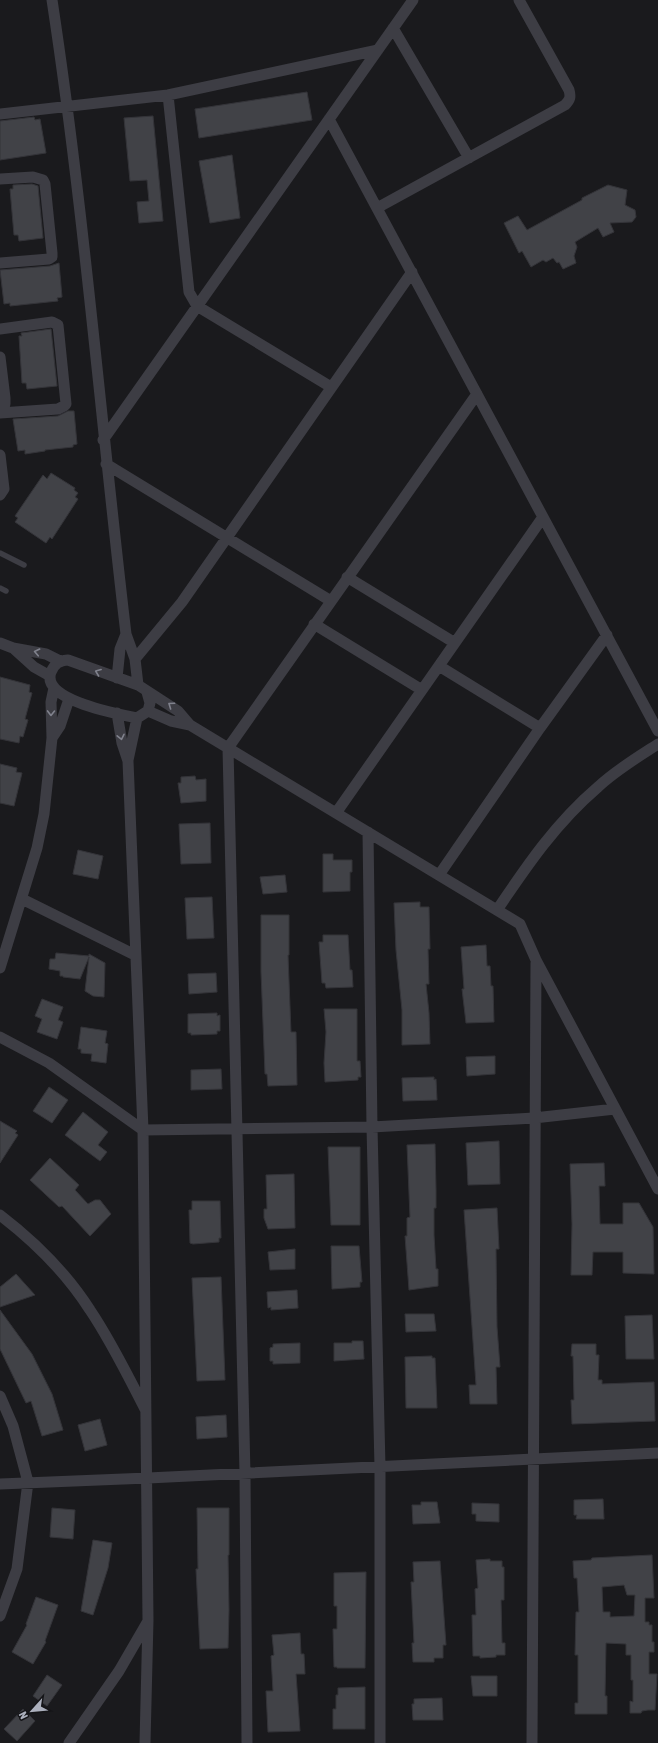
<svg xmlns="http://www.w3.org/2000/svg" width="658" height="1743" font-family="'Asap Condensed',sans-serif">
  <rect width="100%" height="100%" fill="#1a1a1d"/>
  <path fill="#414247" stroke="#343439" fill-rule="evenodd" d="M307,92L312,120L199,138L195,109Z
    M153,116L163,221L139,223L137,202L149,201L147,180L130,181L124,118Z
    M34,117L35,120L40,119L46,153L0,160V121Z
    M232,155L240,218L210,223L199,161Z
    M32,184L38,186L43,238L19,241L18,235H14L10,189H13V185Z
    M608,185L627,190L625,205L635,210L636,217L632,222L610,223L614,232L603,237L598,228L575,242L577,247L574,256L576,263L563,269L559,262L557,263L553,258L546,262L543,260L531,267L522,251L519,253L504,223L518,216L527,230L582,200V198Z
    M59,263L62,297L57,298L58,301L10,306V303L4,304L0,270L50,266Z
    M51,329L57,386L27,389L26,383H22L19,336H22L21,333Z
    M68,411H74L77,444L73,445V447L45,450V451L25,454V450L18,451L13,419L58,416Z
    M51,473L75,488L74,490L78,493L75,497L78,499L52,539L50,537L46,543L15,522L18,518L15,516L43,475L47,479Z
    M0,677L30,685L29,692L32,693L25,719L28,720L23,737L20,736L19,743L0,739Z
    M0,764L17,768L16,772L22,773L14,806L0,803Z
    M195,776L196,780L206,779V801L181,803L178,783H181V777Z
    M210,823L211,863L181,864L179,824Z
    M78,850L103,856L98,879L73,874Z
    M323,854H333V860H352V872H350V891L323,892Z
    M285,875L287,892L263,894L260,877Z
    M212,897L214,938L187,939L185,898Z
    M420,902V907H429L430,949H428L429,984H426L429,1013L430,1044L402,1045V1010L396,950L394,903Z
    M261,915H289V955H288L291,1032H296L297,1085L268,1086L267,1074H265L261,972Z
    M323,935H348L350,970H352L353,987L326,988L325,983H322L319,942H323Z
    M486,945L487,966H490L491,986H493L494,1022L466,1023L462,989H464L461,947Z
    M56,953L89,956V954L105,963L104,997L93,996L85,991L89,957L80,979L63,977V976H60V971L49,969L50,959H55Z
    M216,973L217,992L189,994L188,974Z
    M42,999L63,1007L58,1020L63,1022L57,1039L37,1032L42,1019L35,1016Z
    M324,1009H357V1061H360L361,1077H358V1080L325,1082L324,1063L326,1032Z
    M217,1013V1016L220,1015V1031H217V1034L191,1035V1033H188V1014Z
    M81,1027L107,1031L105,1043L108,1044L106,1063L91,1061L92,1054L81,1053V1049H78Z
    M495,1056V1074L467,1076L466,1057Z
    M221,1069L222,1089L191,1090V1070Z
    M434,1077V1080L436,1079L437,1100L403,1101L402,1078Z
    M49,1087L68,1100L52,1123L33,1111Z
    M83,1112L108,1132L98,1145L107,1152L100,1161L65,1135Z
    M0,1121L17,1131L15,1133L18,1135L0,1163Z
    M499,1141L500,1184L468,1185L466,1143Z
    M435,1144L436,1190V1208H434V1235L436,1269H438V1286L409,1290L405,1236H407V1218L410,1217L407,1145Z
    M328,1147H360V1225H331Z
    M50,1158L79,1185L75,1190L88,1204L95,1200H100L111,1214L90,1236L62,1206L59,1207L30,1180Z
    M604,1163L605,1186H599L600,1224H623V1203H639L653,1227L654,1274L623,1273V1252H593L592,1275H571L572,1224L570,1164Z
    M294,1174L295,1228L268,1229L264,1218V1209H267L266,1175Z
    M192,1201H220L221,1238H219V1242L193,1244L190,1243L189,1210H192Z
    M497,1208L499,1249H496L497,1327L500,1367H496L497,1404H470L469,1385H476L464,1210Z
    M331,1246H359L362,1282H360V1287L332,1289Z
    M295,1249V1269L270,1270L268,1252Z
    M16,1274L35,1295L0,1307V1287Z
    M221,1277L225,1380L197,1381L192,1278Z
    M297,1290L298,1308L271,1310V1307L268,1308L267,1292Z
    M0,1310L32,1354L52,1394L63,1430L42,1436L31,1401L26,1403L0,1349Z
    M405,1314H434L436,1331L406,1332Z
    M652,1315L654,1359H626L625,1316Z
    M352,1341H363L364,1359L334,1361V1343H352Z
    M300,1343V1363L273,1364V1361H270V1348L273,1347V1344Z
    M572,1344H596V1355H599L598,1380H602V1384L654,1382L655,1421L572,1424L571,1400H574L573,1356H571Z
    M432,1356V1358H435L437,1408H406L405,1357Z
    M226,1415L227,1437L197,1439L196,1417Z
    M100,1419L107,1445L85,1451L78,1425Z
    M603,1499L604,1519H576L577,1515H574V1500Z
    M421,1502H437L440,1523L413,1524L412,1505H421Z
    M472,1503L499,1504V1522L476,1521V1514H472Z
    M52,1508L75,1510L73,1539L50,1537Z
    M197,1508H229V1555H228L229,1610L228,1648L200,1649L196,1569H198Z
    M93,1540L112,1543L108,1568L93,1615L81,1611Z
    M652,1555L654,1598H645V1622H649V1625H652V1642H654V1652H649V1674H657L655,1710H648L642,1711L641,1713H630V1701L633,1702V1680H631V1655H626V1644L606,1643L605,1696H607V1714H575V1703H578V1655H575L576,1612H579L577,1578H574L573,1561L591,1560L592,1558ZM624,1585L627,1595H635L634,1616L610,1617V1612H603L602,1587Z
    M490,1559V1561H502V1567H504V1600H501L502,1643H505V1655H496V1657L480,1658V1656H473L472,1615H476L475,1589L478,1588L476,1560Z
    M440,1561L446,1645H443V1658H434V1662H413L412,1643H414L411,1582H414L413,1562Z
    M366,1572L365,1668H337V1667H334L333,1629H337V1606H334V1573Z
    M36,1597L58,1605L45,1641L46,1642L33,1664L12,1652L27,1625L26,1624Z
    M300,1633L301,1654H304L305,1674H296L300,1731L268,1732L266,1691H273L271,1656L274,1655L272,1635Z
    M47,1675L62,1685L47,1706L33,1696Z
    M471,1676H497V1696H473Z
    M365,1687V1729H333V1709H336V1695H338V1688Z
    M442,1698L443,1720H413L412,1704H414V1699Z
    M23,1709L35,1721L17,1741L4,1729Z"/>
  <g fill="none" stroke-linecap="round" stroke-linejoin="round">
    <path stroke="#3d3d44" stroke-width="5.5" d="M0,553L24,565
      M0,588L6,591"/>
    <path stroke="#3d3d44" stroke-width="11" d="M52,0C84,210 101,423 126,634L135,659L138,685
      M393,28L469,158
      M168,95L189,292L197,306L331,387
      M0,114L168,95L378,50
      M329,119L658,731
      M0,179L33,177L43,180L45,184L52,253V257L49,259L0,263
      M377,208L565,105C570,100 571,97 569,90L519,0
      M0,329L52,322L58,325L66,404L64,406L58,409L0,413
      M0,357L5,398V404L0,409
      M103,440L413,0
      M0,455L4,489L0,495
      M106,464L331,601
      M347,577L455,643
      M314,624L422,690
      M0,643L13,648L46,654L60,661
      M13,648L34,667L50,676
      M135,659L182,602L412,272
      M439,666L540,728
      M117,678L120,649L126,634
      M147,692L150,703L148,711L137,718C118,714 40,700 51,672C55,663 59,661 68,660L138,685L178,711L190,725L520,924L536,960L658,1189
      M148,711L171,721L190,725
      M117,713L122,743L128,761L143,1130L148,1620L145,1743
      M52,738L60,726L69,699
      M128,760L137,718
      M336,813L543,517
      M368,832L372,1127L380,1467V1743
      M439,875L540,728L607,635
      M22,899L135,955
      M497,910C528,864 556,823 598,787C616,770 638,757 658,744
      M0,968L37,848L44,814L52,738L51,702L54,688
      M0,1037L49,1063L143,1130L372,1127L534,1118L615,1109
      M0,1215C34,1241 67,1274 90,1310C111,1341 128,1376 145,1409
      M0,1396L13,1426L28,1482L17,1569L0,1616
      M0,1484L148,1478L658,1453
      M69,1743L119,1671L148,1621
      M247,1743L245,1474L228,748L477,394
      M532,1743L536,963"/>
  </g>
  <defs><path id="oneway-chevron" d="M-2-3.5L2.5 0L-2 3.5" fill="none" stroke-width="1.6" stroke-linecap="round" stroke-linejoin="round"/></defs>
  <g stroke="#80828d">
    <use href="#oneway-chevron" transform="translate(37 652) rotate(-168)"/>
    <use href="#oneway-chevron" transform="translate(98 672) rotate(-159)"/>
    <use href="#oneway-chevron" transform="translate(171 705) rotate(-145)"/>
    <use href="#oneway-chevron" transform="translate(51 713) rotate(91)"/>
    <use href="#oneway-chevron" transform="translate(121 737) rotate(78)"/>
  </g>
  <g transform="translate(32 1711) rotate(243)" stroke="#151518" stroke-width="3" paint-order="stroke">
  <path d="M0-3L7 15L0 10L-7 15Z" fill="#acb0bd"/>
  <text y="-6" font-size="11" font-weight="bold" text-anchor="middle" fill="#acb0bd">N</text>
  </g>
</svg>
